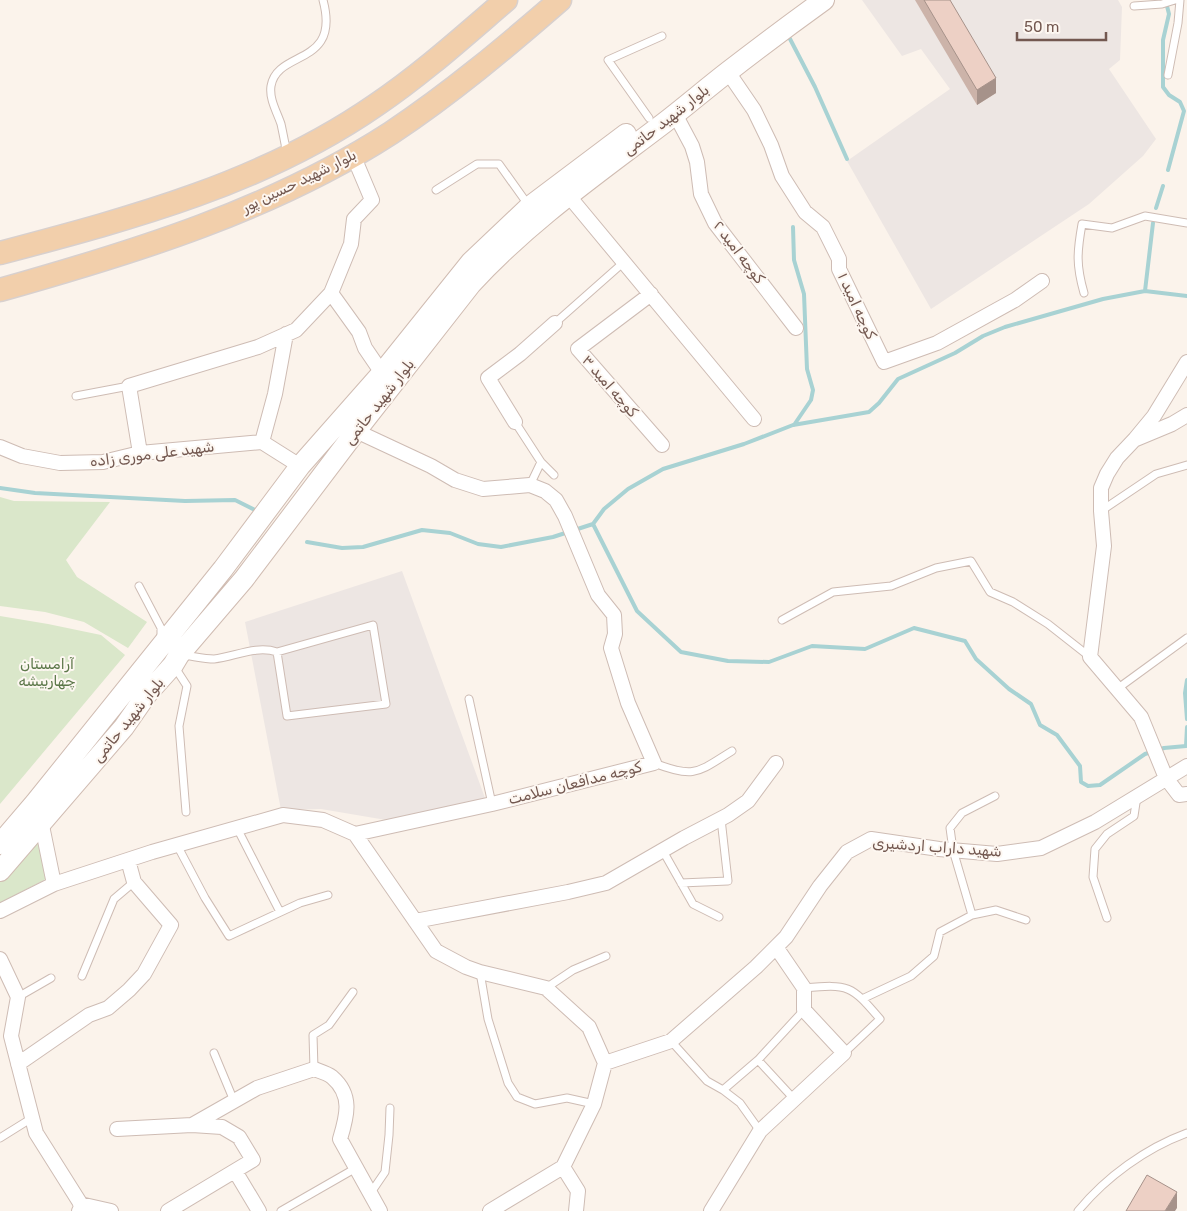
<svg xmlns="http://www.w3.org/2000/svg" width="1187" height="1211" font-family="Rubik,Vazirmatn,sans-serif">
  <rect width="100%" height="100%" fill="#fbf3eb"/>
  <path fill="#ede6e3" d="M862,0H1118L1122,7L1120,60L1109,69L1156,139L1143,156L1089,204L931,309L847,161L950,89L921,49L902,56Z
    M402,571L485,798L392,821L321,809L281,810L245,622Z"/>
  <path fill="#dae7ca" d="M0,497L14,501L110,502L66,560L77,577L147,622L128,648L84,622L45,612L0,606Z
    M0,616L48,624L101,635L125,655L0,804Z
    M36,838L48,878L0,903V879Z"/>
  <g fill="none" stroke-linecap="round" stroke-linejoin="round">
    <path stroke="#a8d2d3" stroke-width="4" d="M1166,2L1169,14L1163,40V87L1169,95L1180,102L1184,111L1168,170
      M791,34L789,37L815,87L847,159
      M1156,208L1163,186
      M793,227L794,260L804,294L807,369L813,390L811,400L794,425
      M1145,291L1153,223
      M0,488L35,493L185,501L235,500L259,512
      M593,524L637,611L681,652L728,661L769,662L812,646L865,649L914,628L965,641L976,659L1009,689L1031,704L1040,725L1057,735L1080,766L1081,782L1088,786L1100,785L1145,754L1164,748L1186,746L1187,727
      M307,542L342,548L363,547L422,530L450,533L478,544L501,547L553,537L593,524L604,509L628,489L663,469L744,444L793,425L869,412L879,403L898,379L955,353L983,336L1005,327L1103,299L1145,291L1187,296
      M1187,680L1185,693L1187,719"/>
    <defs>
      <path id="lane" d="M1134,6L1162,4L1175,0
        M1168,75L1178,23L1180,0
        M649,118L608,60L662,36
        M287,154C285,144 283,133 281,124C277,112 269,99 271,86C277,49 341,67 323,0
        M436,190L477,164H499L529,206
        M1084,293C1076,265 1077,252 1082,224L1112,228L1145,216L1187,223
        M555,323L624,262
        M76,396L129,386
        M515,422L541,462L554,475
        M530,485L541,462
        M1101,511L1156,474L1187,465
        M139,586L161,628V637
        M782,620L833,592L891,586L936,568L971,561L990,592L1013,602L1048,624L1090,657
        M182,655C192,656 204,659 214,659C234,657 256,645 277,652L373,625L386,704L287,716L277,652
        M174,666L187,686L179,726L186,812
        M1117,689L1187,638
        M469,699L492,804
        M654,763C695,779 698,772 732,751
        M995,796L962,813L950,828L953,850L972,915L996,910L1026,920
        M237,828L280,912
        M177,845L205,898L229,936L300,903L328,895
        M663,851L693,904L719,917
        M681,883L728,881L721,819
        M1107,918L1093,877L1095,849L1107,834L1134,816L1137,796
        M480,972L488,1019L508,1083L517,1097L535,1104L567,1098L594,1104
        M82,976L114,899L134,882
        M546,988L573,970L606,956
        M804,988C849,984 851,985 880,1019L844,1053
        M18,997L51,978
        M862,999L911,976L934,956L940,932L972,915
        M671,1041L707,1081L723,1090L758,1060L804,1010
        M214,1053L234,1101
        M758,1060L794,1099
        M314,1069L313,1035L329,1025L353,992
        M723,1090L740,1103L760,1131
        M0,1138L32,1118
        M370,1194L385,1172L389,1135L390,1108
        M281,1211L356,1168
        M1078,1211C1106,1177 1146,1148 1187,1133"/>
      <path id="street" d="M728,72L754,110L771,145L782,176L805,212L823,227L839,259V269L884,362L937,343L1015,300L1042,281
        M675,114L692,146L697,162L701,194L715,223L796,328
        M563,189L754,419
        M331,293L359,332L365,348L382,373
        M651,294L578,349L662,445
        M1187,362L1154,416L1135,439L1117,458L1107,474L1101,488V511L1104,546L1090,657L1141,717L1166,778L1179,795L1187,794
        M515,422L488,378L520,354L555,323
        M1136,439L1172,424L1187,415
        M262,442L275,394L286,334
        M0,447L22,456L60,463L103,462L140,453L262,442L300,466
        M140,453L129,386L258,347L296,330L331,293L351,244L354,219L372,200L353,155
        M40,816L54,884
        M355,834L492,804L654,763L628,703L611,648L615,634L614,615L598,595L565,516L556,500L545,491L530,485L483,489L455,480L431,466L356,431
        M0,911L54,884L152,852L283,815L323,820L355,834L436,951L466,967L480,972L546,988L589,1027L605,1063L594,1104L563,1167L490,1211
        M415,921L568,892L606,883L684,838L728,815L748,801L776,763
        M0,959L18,997L11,1036L36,1133L82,1206L79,1211
        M605,1063L671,1041L756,967L786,937L820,886L847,852L871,839L939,849L997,854L1041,848L1095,822L1187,766
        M18,1064L89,1015L108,1008L129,990L144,974L171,925L134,882L128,860
        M117,1129L192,1125L257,1088L314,1069C319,1071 327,1073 332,1077C353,1095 347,1116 340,1139L380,1211
        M563,1167L578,1191L576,1211
        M235,1171L259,1211
        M80,1204L111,1211
        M168,1211L253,1160L239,1137L222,1127L192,1125
        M711,1211L760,1131L844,1053L804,1010V988L776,947"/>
      <path id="secondary" d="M0,844L35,803L223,569L300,466L382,373L471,262L529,207L626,134
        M0,871L124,727L147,694L173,665L179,655L244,579L356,431L471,284C528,222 597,174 664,123C686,106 707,88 729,71C760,47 792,23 824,0"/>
      <path id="primary" d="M0,253C132,218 262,184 376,105C422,74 464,36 506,0
        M0,290C135,252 272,210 391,133C451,93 506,47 560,0"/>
    </defs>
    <use href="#lane" stroke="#cebcb4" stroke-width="9"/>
    <use href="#street" stroke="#cebcb4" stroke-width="16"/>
    <use href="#secondary" stroke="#d0bcb2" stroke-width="22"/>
    <use href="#primary" stroke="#d8d0ce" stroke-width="25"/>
    <use href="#lane" stroke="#fff" stroke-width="7"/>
    <use href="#street" stroke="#fff" stroke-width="14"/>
    <use href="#secondary" stroke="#fff" stroke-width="20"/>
    <use href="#primary" stroke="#f2cfab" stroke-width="22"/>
  </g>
  <path fill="#ccb3a9" d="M915,0H950L996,93L977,105Z"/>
  <path fill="#a6928a" d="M996,78V93L977,105V90Z
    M1177,1192V1208L1175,1211H1165Z"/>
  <path fill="#edd0c5" stroke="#a6928a" d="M924,0H950L996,78L977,90Z
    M1147,1175L1177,1192L1165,1211H1126Z"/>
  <g text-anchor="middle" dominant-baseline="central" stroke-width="4" stroke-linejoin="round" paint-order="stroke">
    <g font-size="15" fill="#735850" stroke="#fdf7f1">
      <text transform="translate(666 120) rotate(-38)">بلوار شهید حاتمی</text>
      <text transform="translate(299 181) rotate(-26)">بلوار شهيد حسین پور</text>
      <text transform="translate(739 252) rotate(53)">کوچه امید ۲</text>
      <text transform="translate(857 306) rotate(65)">کوچه امید ۱</text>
      <text transform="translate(610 386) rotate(49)">کوچه امید ۳</text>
      <text transform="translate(379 402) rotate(-52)">بلوار شهید حاتمی</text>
      <text transform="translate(152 454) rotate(-7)">شهید علی موری زاده</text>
      <text transform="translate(128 720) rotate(-51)">بلوار شهید حاتمی</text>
      <text transform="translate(575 783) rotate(-14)">کوچه مدافعان سلامت</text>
      <text transform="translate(937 847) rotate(4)">شهید داراب اردشیری</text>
    </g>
    <g font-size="15" fill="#5d784a" stroke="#fdf7f1">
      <text x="47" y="664">آرامستان<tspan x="47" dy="17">چهاربیشه</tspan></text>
    </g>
  </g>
  <path d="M1017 32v8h89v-8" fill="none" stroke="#735850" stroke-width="2.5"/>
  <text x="1024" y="32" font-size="15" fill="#735850" stroke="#fdf7f1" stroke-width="4" paint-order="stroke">50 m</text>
</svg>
